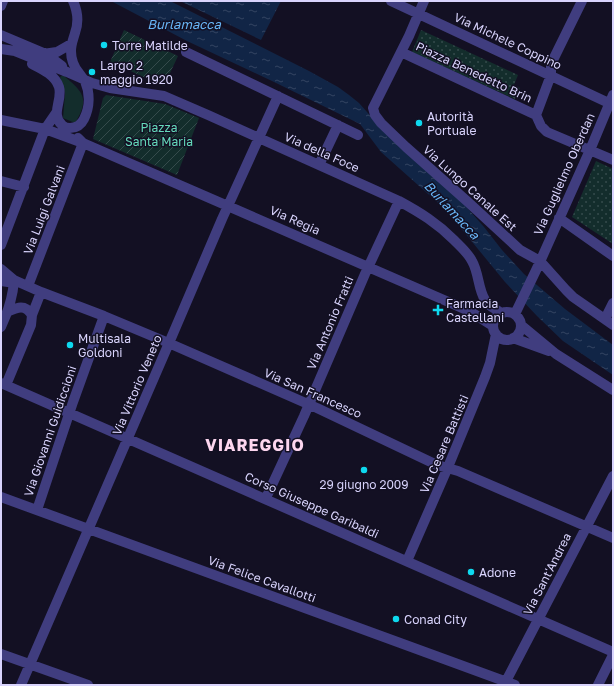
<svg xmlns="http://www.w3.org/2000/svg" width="614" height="686" font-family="'Golos Text',sans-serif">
  <defs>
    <pattern id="park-dots" width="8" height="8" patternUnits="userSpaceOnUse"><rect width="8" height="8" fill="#132d2c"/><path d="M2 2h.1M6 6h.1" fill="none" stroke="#354b4c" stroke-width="1.8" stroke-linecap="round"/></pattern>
    <pattern id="garden-furrows" width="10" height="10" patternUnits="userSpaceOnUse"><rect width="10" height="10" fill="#132d2c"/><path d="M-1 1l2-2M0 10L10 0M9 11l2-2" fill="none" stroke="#354b4c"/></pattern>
    <pattern id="water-ripples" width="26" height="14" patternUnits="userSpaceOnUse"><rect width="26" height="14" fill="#112546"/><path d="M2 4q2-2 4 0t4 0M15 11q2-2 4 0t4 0" fill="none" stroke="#334462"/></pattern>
  </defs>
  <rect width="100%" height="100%" fill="#131023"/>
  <path fill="#132d2c" d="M63,75C82,91 91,98 75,123L63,118L65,93L60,77Z"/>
  <path fill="url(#park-dots)" d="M421,30L518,75L514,85L520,88L515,99L412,52Z
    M596,161L613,169V244L572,217Z"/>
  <path fill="url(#garden-furrows)" d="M124,30L178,56L164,86L110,62Z
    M106,95L165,104L199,118L177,175L93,139L103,98Z"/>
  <path fill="url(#water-ripples)" d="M111,1H170L309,71L338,87L349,95L359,103L375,121L463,203L484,227L502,250L524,274L565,309L613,345V375L563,341L537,316L505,282L446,210L381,152L360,124L272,81L187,41Z
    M180,1H281L261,40Z"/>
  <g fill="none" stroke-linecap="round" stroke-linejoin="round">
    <path stroke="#403d7f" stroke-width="10" d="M391,1L613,105
      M424,1L409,36L373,108L375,115L381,123L406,147L468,202L520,250L540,261L566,290L573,297L613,325
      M582,1L551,64V75L536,115L541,126L547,132L613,160
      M1,6L3,1
      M1,35L46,54L62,66
      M1,49L15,51L67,72L92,83L110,88L164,96L208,115L399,201C421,213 437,223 454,240C461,247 468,253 472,261C479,273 478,289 485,300C488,306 496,309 501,313
      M186,52L358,135
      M401,52L536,115
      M43,54L57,52L71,44
      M32,64C42,69 55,75 59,87C63,100 50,114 62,125C64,127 66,128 70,128C76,128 81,125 84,119C90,107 90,93 85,81C83,78 81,76 79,73C74,67 71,59 71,51C71,44 73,40 75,33C79,22 78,12 73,1
      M1,120L45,129L83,143L444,300L471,312L493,326
      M319,165L338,125
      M1,181L24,187
      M559,218L613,256
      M1,245L45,129L56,113
      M1,269L14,280C13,297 8,312 1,327
      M1,281L8,282L14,280L41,292L104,316L164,341L317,408L437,465L458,471L613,538
      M28,286L83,143L78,138
      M7,312C18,307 25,304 32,315
      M493 326a14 14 0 1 1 28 0a14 14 0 1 1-28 0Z
      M515,314L539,264L590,150L613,95
      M605,319L613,303
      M521,325L556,354L613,390
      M513,338L549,351
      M1,383L613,652
      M6,385L31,325L32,315L41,292
      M1,497L515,685
      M266,498L304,416L365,274L399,201
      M37,510L73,402L104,316
      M407,561L448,467L485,377L490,363L496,334
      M1,654L88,685
      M21,685L169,343L222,219L278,96
      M504,685L613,476
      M598,685L613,655"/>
  </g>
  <g fill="#0ed9ef" stroke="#131023" stroke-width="1.5">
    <circle cx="104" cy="45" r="4"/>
    <circle cx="92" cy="72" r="4"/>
    <circle cx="419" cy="123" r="4"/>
    <path d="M436 304h4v4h4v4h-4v4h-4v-4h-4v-4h4z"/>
    <circle cx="70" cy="345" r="4"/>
    <circle cx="364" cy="470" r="4"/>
    <circle cx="471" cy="572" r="4"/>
    <circle cx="396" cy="619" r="4"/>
  </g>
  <g text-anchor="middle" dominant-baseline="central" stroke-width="3" stroke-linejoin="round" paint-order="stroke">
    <g font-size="12" fill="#d9d4fd" stroke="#131023">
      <text transform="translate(508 41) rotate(25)">Via Michele Coppino</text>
      <text transform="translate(474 72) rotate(25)">Piazza Benedetto Brin</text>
      <text transform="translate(322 152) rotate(24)">Via della Foce</text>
      <text transform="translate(564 174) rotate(-66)">Via Guglielmo Oberdan</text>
      <text transform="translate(470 188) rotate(42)">Via Lungo Canale Est</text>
      <text transform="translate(44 210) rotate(-69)">Via Luigi Galvani</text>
      <text transform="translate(295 220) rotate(24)">Via Regia</text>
      <text transform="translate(330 323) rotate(-67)">Via Antonio Fratti</text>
      <text transform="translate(137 385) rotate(-67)">Via Vittorio Veneto</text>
      <text transform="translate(313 393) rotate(24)">Via San Francesco</text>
      <text transform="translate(50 431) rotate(-71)">Via Giovanni Guidiccioni</text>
      <text transform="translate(444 444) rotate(-67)">Via Cesare Battisti</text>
      <text transform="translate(312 505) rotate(24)">Corso Giuseppe Garibaldi</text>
      <text transform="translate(547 574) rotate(-63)">Via Sant'Andrea</text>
      <text transform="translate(262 579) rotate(20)">Via Felice Cavallotti</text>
    </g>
    <g font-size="12" fill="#d9d4fd" stroke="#131023" text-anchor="start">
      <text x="112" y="45">Torre Matilde</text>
      <text x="100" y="65">Largo 2<tspan x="100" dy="14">maggio 1920</tspan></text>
      <text x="427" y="116">Autorità<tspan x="427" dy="14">Portuale</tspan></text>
      <text x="446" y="303">Farmacia<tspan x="446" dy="14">Castellani</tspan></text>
      <text x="78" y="338">Multisala<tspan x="78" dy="14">Goldoni</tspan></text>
      <text x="364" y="484" text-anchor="middle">29 giugno 2009</text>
      <text x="479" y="572">Adone</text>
      <text x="404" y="619">Conad City</text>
    </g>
    <g font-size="12" fill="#64d9bb" stroke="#131023">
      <text x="159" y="127">Piazza<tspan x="159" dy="14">Santa Maria</tspan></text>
    </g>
    <g font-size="13" font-style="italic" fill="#68b5f6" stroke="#131023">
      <text x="184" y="24">Burlamacca</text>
      <text transform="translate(452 210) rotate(47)">Burlamacca</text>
    </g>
    <g font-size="16" font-weight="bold" letter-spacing="1" fill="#fdd6ef" stroke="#131023">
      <text x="255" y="445">VIAREGGIO</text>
    </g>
  </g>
  <rect width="614" height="686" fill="none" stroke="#d9d4fd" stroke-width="4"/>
</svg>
